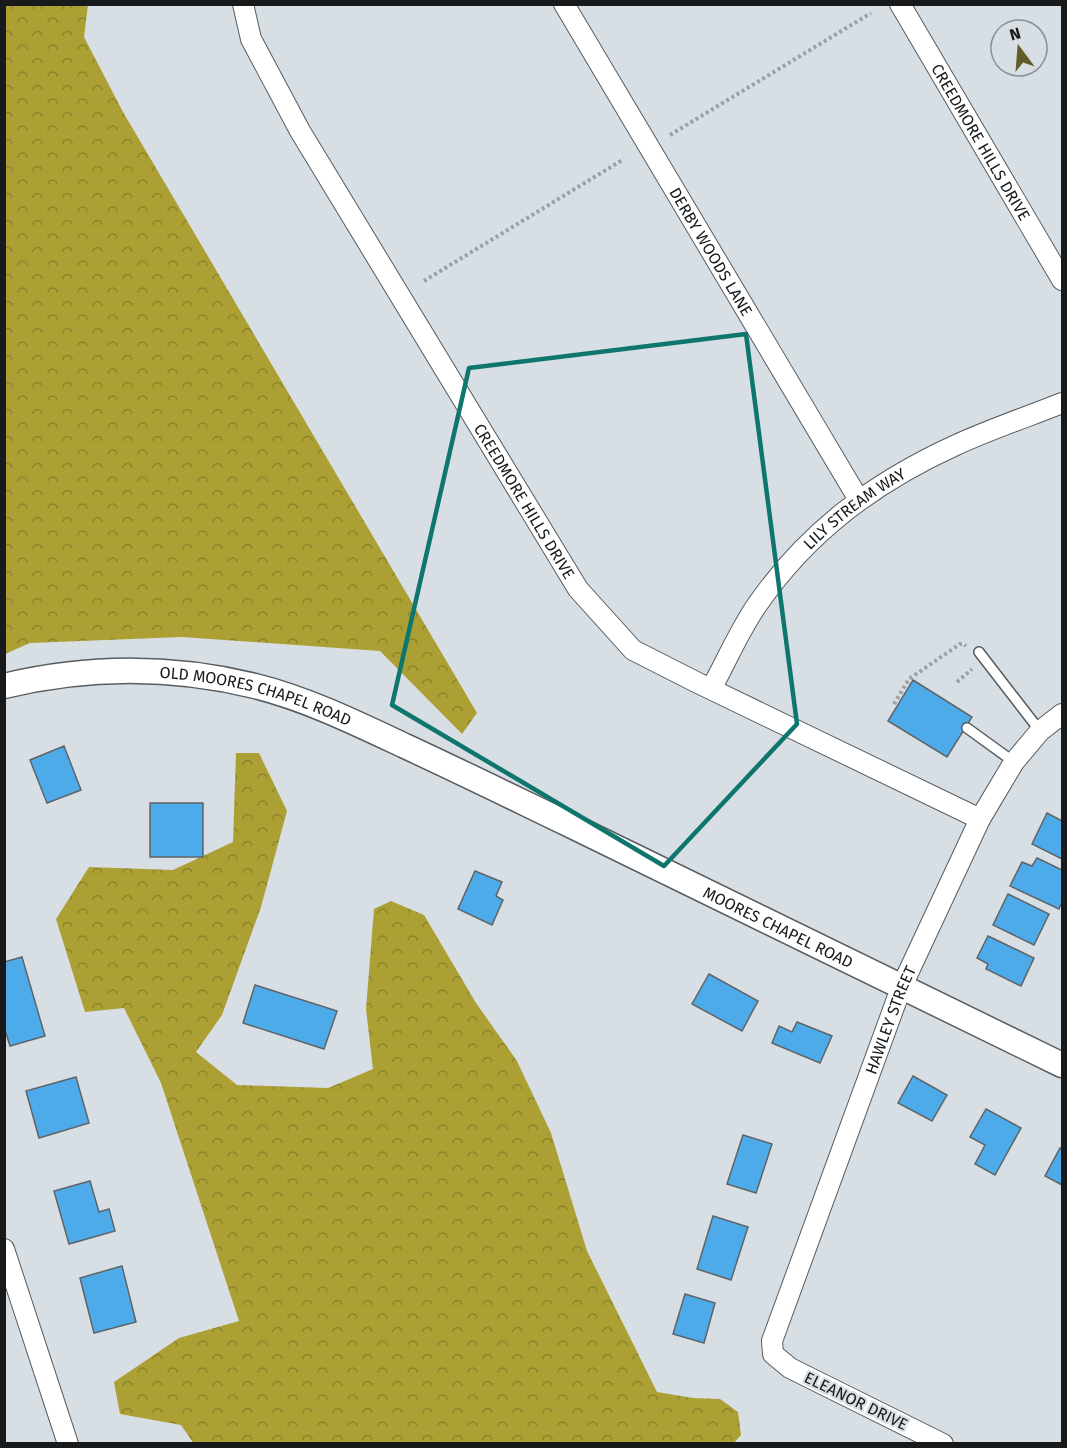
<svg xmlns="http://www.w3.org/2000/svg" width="1067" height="1448" font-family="'Fira Sans',sans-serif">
  <defs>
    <pattern id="forest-crowns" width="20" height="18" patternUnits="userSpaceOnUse" patternTransform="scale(1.5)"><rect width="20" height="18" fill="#aca034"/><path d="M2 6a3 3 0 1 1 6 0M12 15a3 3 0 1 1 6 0" fill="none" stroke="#8b822b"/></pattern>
  </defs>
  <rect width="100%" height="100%" fill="#d8dfe4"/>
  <path fill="url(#forest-crowns)" d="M4,5H88L84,37L123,112L477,713L462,734L380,651L182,637L30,643L5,654Z
    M236,753H259L287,811L261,907L222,1015L196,1052L237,1085L328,1088L373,1069L366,1009L374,909L391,901L424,915L476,1003L517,1061L551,1133L587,1251L657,1392L693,1398L720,1399L738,1412L741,1435L733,1444H194L181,1425L120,1414L114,1382L179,1338L239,1321L161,1083L124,1008L85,1012L56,919L89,867L173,870L233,842Z"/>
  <path fill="#4eabea" stroke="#5e6468" stroke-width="1.5" d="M913,680L972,717L947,757L888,721Z
    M64,746L81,790L47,803L30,760Z
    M150,803H203V857H150Z
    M1047,813L1062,821V859L1032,844Z
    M1037,858L1062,870V902L1059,909L1010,886L1022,862L1032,866Z
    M475,871L502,882L496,896L503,900L492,925L458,909Z
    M1008,894L1049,914L1034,945L993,925Z
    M988,936L1034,958L1021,986L986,969L988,964L977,958Z
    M22,957L45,1036L10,1046L4,1027V962Z
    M709,974L758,1001L742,1031L692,1004Z
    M255,985L337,1011L324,1049L243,1023Z
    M797,1022L832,1036L820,1063L772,1043L779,1026L792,1032Z
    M913,1076L947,1095L932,1121L898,1103Z
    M76,1077L89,1123L39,1138L26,1091Z
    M986,1109L1021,1128L995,1175L975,1164L985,1145L970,1137Z
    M743,1135L772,1144L756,1193L727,1184Z
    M1060,1148L1062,1149V1185L1045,1176Z
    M90,1181L99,1212L109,1209L115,1231L69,1244L54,1191Z
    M713,1216L748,1227L731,1280L697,1269Z
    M122,1266L136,1322L94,1333L80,1278Z
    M685,1294L715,1303L704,1343L673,1334Z"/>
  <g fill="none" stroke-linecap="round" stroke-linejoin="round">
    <defs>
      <path id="service" d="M979,652L1040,731
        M967,728L1014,762"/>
      <g id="minor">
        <path id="s1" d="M243,4L251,39L300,131L578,589L633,650L696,682L980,819"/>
        <path id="s2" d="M564,4L859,500"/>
        <path id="s3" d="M900,4L1062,280"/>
        <path id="s4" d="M711,689C726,662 739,631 757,605C808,531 875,482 956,445C991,429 1027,417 1062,403"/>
        <path d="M4,1249L68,1444"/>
        <path id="s5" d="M943,1444L790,1368L773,1354L772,1341L901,988L980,819L1014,762L1040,731L1062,714"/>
      </g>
      <g id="tertiary">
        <path id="s6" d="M4,686C87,666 173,666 255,686C307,699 356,723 405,746C459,771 512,797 566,823C731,904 896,985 1062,1065"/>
      </g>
    </defs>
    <use href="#service" stroke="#565c60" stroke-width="12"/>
    <use href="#minor" stroke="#565c60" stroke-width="22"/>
    <use href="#tertiary" stroke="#565c60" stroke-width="27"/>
    <path stroke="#9ba0a4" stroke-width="4" stroke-dasharray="3 3" stroke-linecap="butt" d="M670,135L871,13
      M424,281L624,159
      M957,682L972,669
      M894,704L909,679L960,644H964L966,646"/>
    <use href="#service" stroke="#fff" stroke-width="9"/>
    <use href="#minor" stroke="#fff" stroke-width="20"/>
    <use href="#tertiary" stroke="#fff" stroke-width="24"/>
  </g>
  <path fill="none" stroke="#0f766e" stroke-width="4.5" stroke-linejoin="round" d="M746,334L797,724L664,866L392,705L469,368Z"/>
  <g text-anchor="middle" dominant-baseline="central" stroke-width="4.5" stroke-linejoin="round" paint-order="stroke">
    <g font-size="16" fill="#17191b" stroke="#d8dfe4">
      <text stroke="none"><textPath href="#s3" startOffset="160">CREEDMORE HILLS DRIVE</textPath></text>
      <text stroke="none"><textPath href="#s2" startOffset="288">DERBY WOODS LANE</textPath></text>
      <text stroke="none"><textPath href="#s1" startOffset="573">CREEDMORE HILLS DRIVE</textPath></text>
      <text stroke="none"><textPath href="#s4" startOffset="234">LILY STREAM WAY</textPath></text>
      <text stroke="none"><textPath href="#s6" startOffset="256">OLD MOORES CHAPEL ROAD</textPath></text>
      <text stroke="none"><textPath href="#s6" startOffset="830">MOORES CHAPEL ROAD</textPath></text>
      <text stroke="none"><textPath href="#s5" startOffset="548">HAWLEY STREET</textPath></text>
      <text transform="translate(856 1401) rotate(26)">ELEANOR DRIVE</text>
    </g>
  </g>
  <rect width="1067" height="1448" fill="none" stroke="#17191b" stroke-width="12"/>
  <g transform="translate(1019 48) rotate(344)"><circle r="28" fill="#d8dfe4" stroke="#8b9094" stroke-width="1.5"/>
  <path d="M0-4.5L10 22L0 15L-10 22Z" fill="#625c28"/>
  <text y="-9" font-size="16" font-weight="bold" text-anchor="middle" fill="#17191b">N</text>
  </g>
</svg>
